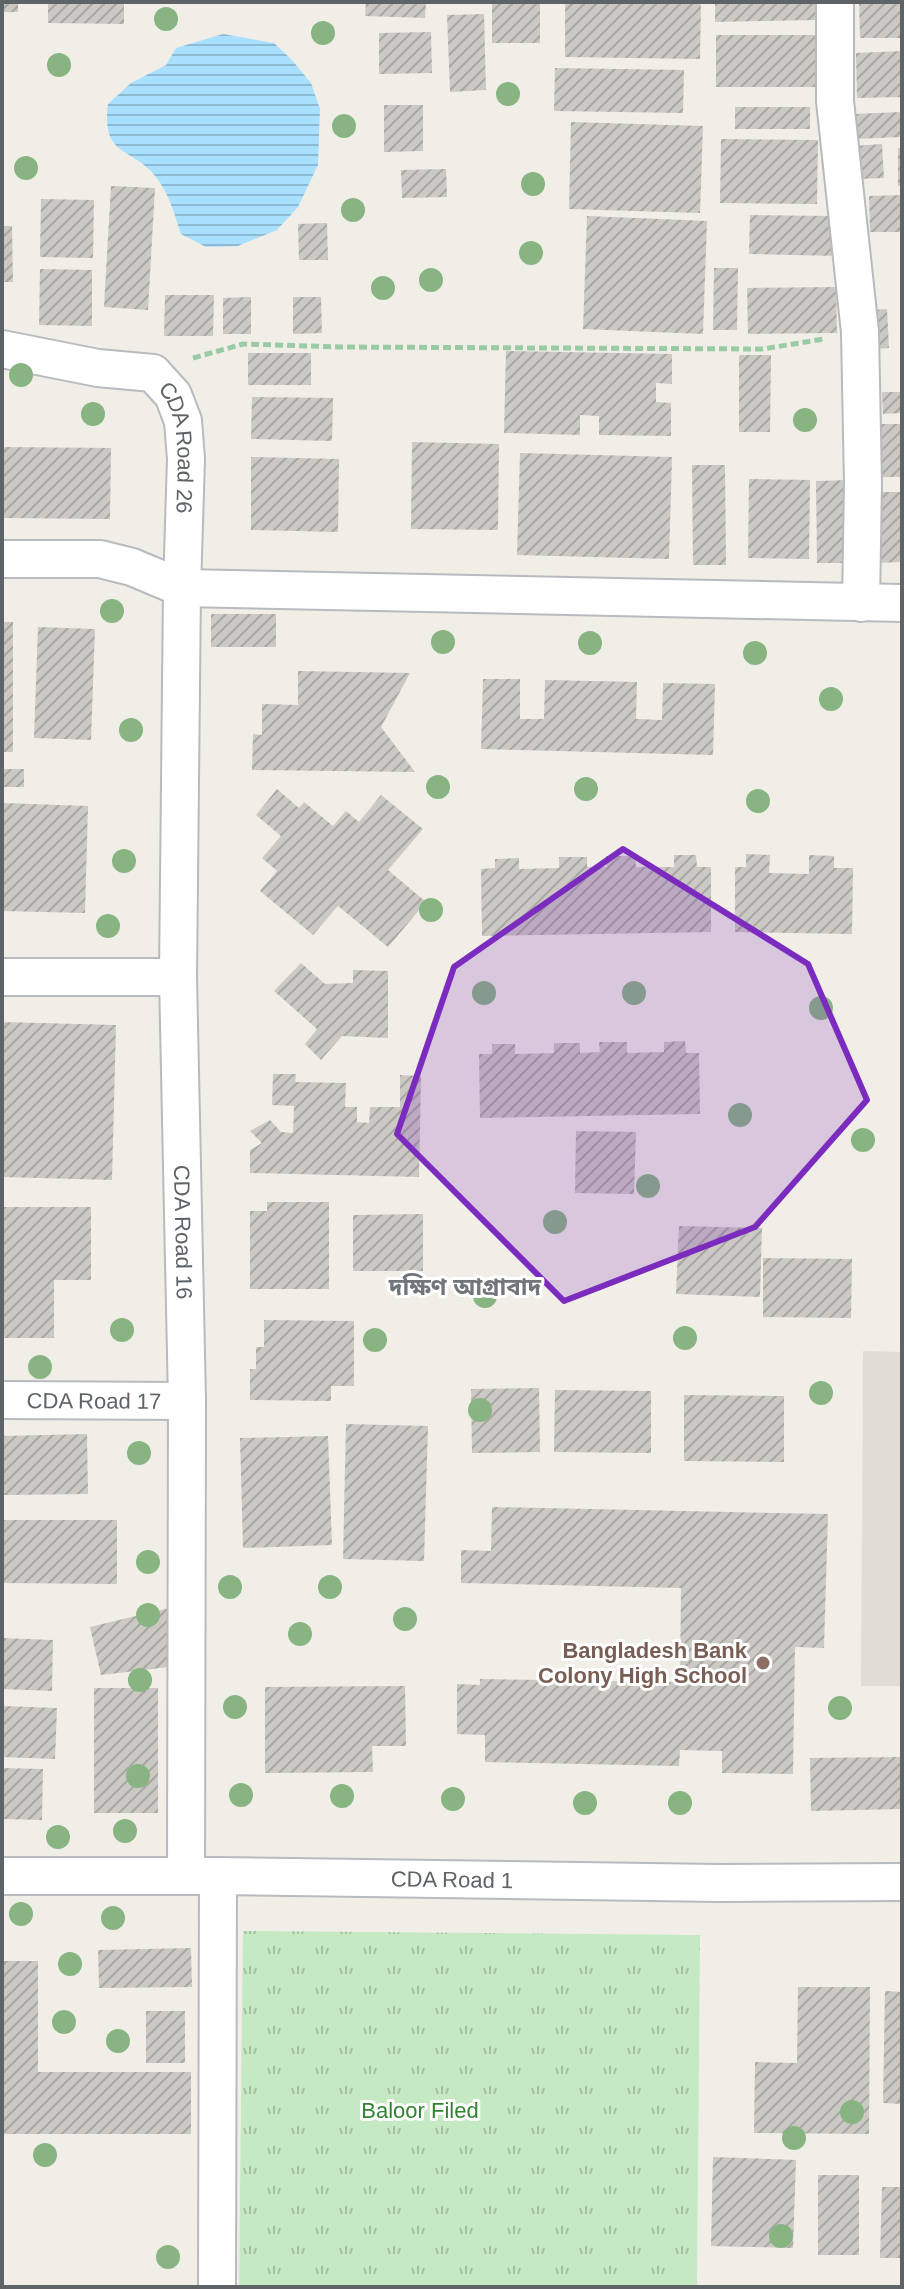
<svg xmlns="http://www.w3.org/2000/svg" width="904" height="2289" font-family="Arial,'Noto Sans Bengali',sans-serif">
  <defs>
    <pattern id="grass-tufts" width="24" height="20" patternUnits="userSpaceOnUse" patternTransform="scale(2)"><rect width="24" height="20" fill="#c5e9c2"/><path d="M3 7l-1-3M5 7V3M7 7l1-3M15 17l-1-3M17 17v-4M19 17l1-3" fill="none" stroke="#a3c0a1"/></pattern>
    <pattern id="water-rules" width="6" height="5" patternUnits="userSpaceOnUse" patternTransform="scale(2)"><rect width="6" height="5" fill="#a9e0ff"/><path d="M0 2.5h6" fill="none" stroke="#8db9d2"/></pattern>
    <pattern id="building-hatch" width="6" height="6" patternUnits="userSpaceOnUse" patternTransform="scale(2)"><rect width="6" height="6" fill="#ccc9c4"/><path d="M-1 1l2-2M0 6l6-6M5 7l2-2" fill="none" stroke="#a9a7a3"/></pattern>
  </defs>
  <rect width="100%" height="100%" fill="#f1eee7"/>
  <path fill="#e1ddd5" d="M863,1351L902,1352V1686H861Z"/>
  <path fill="url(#grass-tufts)" d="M243,1931L700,1935L697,2287H239Z"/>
  <path fill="url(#water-rules)" d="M223,34L274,43L292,60L311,83L320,109L318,165L298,207L277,230L238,246L206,247L181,234C175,216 170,197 159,181C135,145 101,161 108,104L131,83L166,65L176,48Z"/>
  <path fill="url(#building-hatch)" d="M2,2H18V12H2Z
    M48,2H124V24L48,23Z
    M366,2H426L425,18L365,16Z
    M492,2H540V43H492Z
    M565,2H701L700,59L565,57Z
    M715,2H815L816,20L715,22Z
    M859,2H902V38H860Z
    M484,14L486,90L450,92L447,15Z
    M431,32L432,73L379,74V33Z
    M716,35H819V87H716Z
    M902,51V97L857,98L856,53Z
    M555,68L684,70L683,113L554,111Z
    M384,105H423V151L384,152Z
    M735,107H810V129H735Z
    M902,112V137L854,139V114Z
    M571,122L703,126L700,213L569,209Z
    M721,139L818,140L817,204L720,203Z
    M882,144L884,178L856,179L854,146Z
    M898,148H902V186H898Z
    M446,169L447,197L402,198L401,170Z
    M111,186L155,188L148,310L104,307Z
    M902,195V232H870L869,196Z
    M41,199L94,200L93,258L40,257Z
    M750,215L835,216V256L749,254Z
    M587,216L707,221L703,334L583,329Z
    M327,223L328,260H299L298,224Z
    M2,226H12L13,282H2Z
    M714,268H738L737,330H713Z
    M40,269L92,270V326L39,325Z
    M836,287L837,333L748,334L747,288Z
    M165,295H214L213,336H164Z
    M251,297V334H223V298Z
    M293,297H321L322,333L293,334Z
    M887,309L889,348L875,349L872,310Z
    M506,351L672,354V384L656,383V402L671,403V436L599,435V416L580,415V435L504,433Z
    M248,353H311V385H248Z
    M739,355H771L770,432H739Z
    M882,392H902V413L883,414Z
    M252,397L333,398L332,441L251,439Z
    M879,424H902V477H879Z
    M412,442L499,444L498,530L411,529Z
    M2,447L111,448L110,519L2,518Z
    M520,453L672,457L669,559L517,555Z
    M251,457L339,459L338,532L251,530Z
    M692,465H725L726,565H693Z
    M749,479L810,480L809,559L748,558Z
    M851,480L852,563H817L816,481Z
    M875,492H902V562L876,563Z
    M211,614H276V647H211Z
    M2,622H13V752H2Z
    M38,627L95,629L91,740L34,738Z
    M298,671L410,673L381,727L415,772L252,770L253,734L262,735V704L298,705Z
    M483,679H520V719H544L545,680L637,682L636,719L662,720L663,683L715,684L713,755L481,749Z
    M2,769H24V787H2Z
    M277,789L299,808L304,802L333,826L346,811L359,822L381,795L423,829L388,870L426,902L388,947L338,906L313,935L260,891L277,871L262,858L281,836L256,815Z
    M2,803L88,806L85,913L2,911Z
    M746,854L770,855L769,873L809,874V855L834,856V868H853L852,934L735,932V867H746Z
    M674,855H696L697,867H711V932L482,936L481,869L495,868V859L519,858V869L559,868V857H587V867H607L606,856H635L636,867H674Z
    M301,963L325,984L353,983V970L388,971V1038L342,1036L321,1060L305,1044L317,1029L274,991Z
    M2,1022L116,1025L112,1180L2,1177Z
    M685,1041L686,1053H699L700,1114L480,1118L479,1054H492V1044H515V1054L554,1053V1043H580V1053L600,1052L599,1042H627V1053L664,1052V1042Z
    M273,1074H296L295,1082L346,1083L345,1107H357V1122L369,1123L370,1107H400V1075L421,1076L419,1177L250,1173V1150L262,1143L250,1131L270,1120L281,1132L293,1133L294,1106L272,1105Z
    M576,1131L636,1132L634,1194L575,1193Z
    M267,1202H329V1289H250V1211H267Z
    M2,1207H91V1280H54V1338H2Z
    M423,1214V1271H353V1215Z
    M679,1226L762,1228L760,1297L676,1294Z
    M763,1258L852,1259L851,1318L763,1317Z
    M264,1320L354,1321V1386H331V1401L250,1400V1369H256V1347H264Z
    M539,1388L540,1452L472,1453L471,1389Z
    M555,1390L651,1391V1453L554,1452Z
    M684,1395L784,1396V1462L684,1461Z
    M346,1424L428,1426L424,1561L343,1559Z
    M87,1434L88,1494L2,1495V1436Z
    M328,1436L332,1545L243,1548L240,1438Z
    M492,1507L828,1514L824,1648L795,1647L793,1774L722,1773V1751L680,1750L679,1766L485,1762V1735L457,1734V1684L480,1685V1679L680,1682L681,1588L461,1583V1550L491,1551Z
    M2,1520H117V1584L2,1583Z
    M169,1608V1667L101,1675L90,1627Z
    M2,1638L53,1640L52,1691L2,1689Z
    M405,1686L406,1746H372L373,1772L265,1773V1687Z
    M94,1688H158V1813H94Z
    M4,1706L57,1708L55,1759L2,1757Z
    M902,1757V1809L811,1811L810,1758Z
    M2,1768L43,1769L42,1820L2,1819Z
    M191,1948L192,1987L99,1988L98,1950Z
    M2,1961H38V2072H191V2134H2Z
    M798,1987H870L869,2134L754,2133L755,2062L797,2063Z
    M885,1991L902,1992V2104L883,2103Z
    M146,2011H185V2063H146Z
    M713,2157L796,2160L793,2248L711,2246Z
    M818,2175H859V2255H818Z
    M882,2187H902V2258H880Z"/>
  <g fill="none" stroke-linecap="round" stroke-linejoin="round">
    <defs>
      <g id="street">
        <path d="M835,2V101L860,332L863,484L861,603"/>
        <path id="s1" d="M2,349L98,368L153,373L173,395L183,421L186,459L182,588L178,977L187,1401L186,1876"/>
        <path d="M2,559H100L132,567L182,588L902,603"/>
        <path d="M2,977H178"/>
        <path id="s2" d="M2,1400L187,1401"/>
        <path id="s3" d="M2,1876H218L719,1883L902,1882"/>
        <path d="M217,2287L218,1876"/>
      </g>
    </defs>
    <use href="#street" stroke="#b7babe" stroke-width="40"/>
    <path stroke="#9bcba5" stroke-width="5" stroke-dasharray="8 4" stroke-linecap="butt" d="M193,358L243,344L340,347L763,349L824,339"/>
    <use href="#street" stroke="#fff" stroke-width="36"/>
  </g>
  <g fill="#88b482">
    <circle cx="166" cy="19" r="12"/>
    <circle cx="323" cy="33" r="12"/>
    <circle cx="59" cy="65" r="12"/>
    <circle cx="508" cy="94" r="12"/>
    <circle cx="344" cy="126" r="12"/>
    <circle cx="26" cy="168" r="12"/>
    <circle cx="533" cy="184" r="12"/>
    <circle cx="353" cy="210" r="12"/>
    <circle cx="531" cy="253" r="12"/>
    <circle cx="431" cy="280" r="12"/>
    <circle cx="383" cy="288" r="12"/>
    <circle cx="21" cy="375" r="12"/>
    <circle cx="93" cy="414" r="12"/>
    <circle cx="805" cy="420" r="12"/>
    <circle cx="112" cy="611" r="12"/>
    <circle cx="443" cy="642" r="12"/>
    <circle cx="590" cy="643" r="12"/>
    <circle cx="755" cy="653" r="12"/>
    <circle cx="831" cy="699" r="12"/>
    <circle cx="131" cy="730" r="12"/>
    <circle cx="438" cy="787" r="12"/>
    <circle cx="586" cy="789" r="12"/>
    <circle cx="758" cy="801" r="12"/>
    <circle cx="124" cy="861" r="12"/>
    <circle cx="431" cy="910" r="12"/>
    <circle cx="108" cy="926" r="12"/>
    <circle cx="484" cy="993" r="12"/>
    <circle cx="634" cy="993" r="12"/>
    <circle cx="821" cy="1008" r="12"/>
    <circle cx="740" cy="1115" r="12"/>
    <circle cx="863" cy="1140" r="12"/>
    <circle cx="648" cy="1186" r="12"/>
    <circle cx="555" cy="1222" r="12"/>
    <circle cx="485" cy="1296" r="12"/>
    <circle cx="122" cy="1330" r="12"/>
    <circle cx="685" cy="1338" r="12"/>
    <circle cx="375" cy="1340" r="12"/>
    <circle cx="40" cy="1367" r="12"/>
    <circle cx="821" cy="1393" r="12"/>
    <circle cx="480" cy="1410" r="12"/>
    <circle cx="139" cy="1453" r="12"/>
    <circle cx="148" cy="1562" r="12"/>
    <circle cx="230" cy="1587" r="12"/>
    <circle cx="330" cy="1587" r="12"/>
    <circle cx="148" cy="1615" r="12"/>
    <circle cx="405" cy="1619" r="12"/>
    <circle cx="300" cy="1634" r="12"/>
    <circle cx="140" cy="1680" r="12"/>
    <circle cx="235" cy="1707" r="12"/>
    <circle cx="840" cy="1708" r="12"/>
    <circle cx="138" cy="1776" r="12"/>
    <circle cx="241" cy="1795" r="12"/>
    <circle cx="342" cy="1796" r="12"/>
    <circle cx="453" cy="1799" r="12"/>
    <circle cx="585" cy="1803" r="12"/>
    <circle cx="680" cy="1803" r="12"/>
    <circle cx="125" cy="1831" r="12"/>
    <circle cx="58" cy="1837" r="12"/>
    <circle cx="21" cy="1914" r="12"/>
    <circle cx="113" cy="1918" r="12"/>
    <circle cx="70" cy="1964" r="12"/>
    <circle cx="64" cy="2022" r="12"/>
    <circle cx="118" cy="2041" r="12"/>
    <circle cx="852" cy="2112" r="12"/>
    <circle cx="794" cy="2138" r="12"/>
    <circle cx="45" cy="2155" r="12"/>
    <circle cx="781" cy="2236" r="12"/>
    <circle cx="168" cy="2257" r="12"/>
  </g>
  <path fill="#7b2cbf" fill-opacity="0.2" stroke="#7b2cbf" stroke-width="6" stroke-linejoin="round" d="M623,849L808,964L867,1100L755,1227L564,1301L397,1134L454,967Z"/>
  <circle fill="#8d6e63" stroke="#fff" stroke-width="3" cx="763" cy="1663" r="8"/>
  <g text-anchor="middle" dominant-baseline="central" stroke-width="6" stroke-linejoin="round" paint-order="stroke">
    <g font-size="22" fill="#5e6368" stroke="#fff">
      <text stroke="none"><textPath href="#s1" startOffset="236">CDA Road 26</textPath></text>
      <text stroke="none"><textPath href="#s1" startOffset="1022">CDA Road 16</textPath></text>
      <text stroke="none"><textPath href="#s2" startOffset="92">CDA Road 17</textPath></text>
      <text stroke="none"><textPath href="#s3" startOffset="450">CDA Road 1</textPath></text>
    </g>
    <g font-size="22" font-weight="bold" fill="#785e54" stroke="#fff" text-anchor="end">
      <text x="747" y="1650">Bangladesh Bank<tspan x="747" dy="25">Colony High School</tspan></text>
    </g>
    <g font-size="22" fill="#328430" stroke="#fff">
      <text x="420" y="2110">Baloor Filed</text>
    </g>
    <g font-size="24" font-weight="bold" fill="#6f757a" stroke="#fff">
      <text x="465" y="1286">দক্ষিণ আগ্রাবাদ</text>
    </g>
  </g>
  <rect width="904" height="2289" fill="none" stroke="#5e6368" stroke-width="8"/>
</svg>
